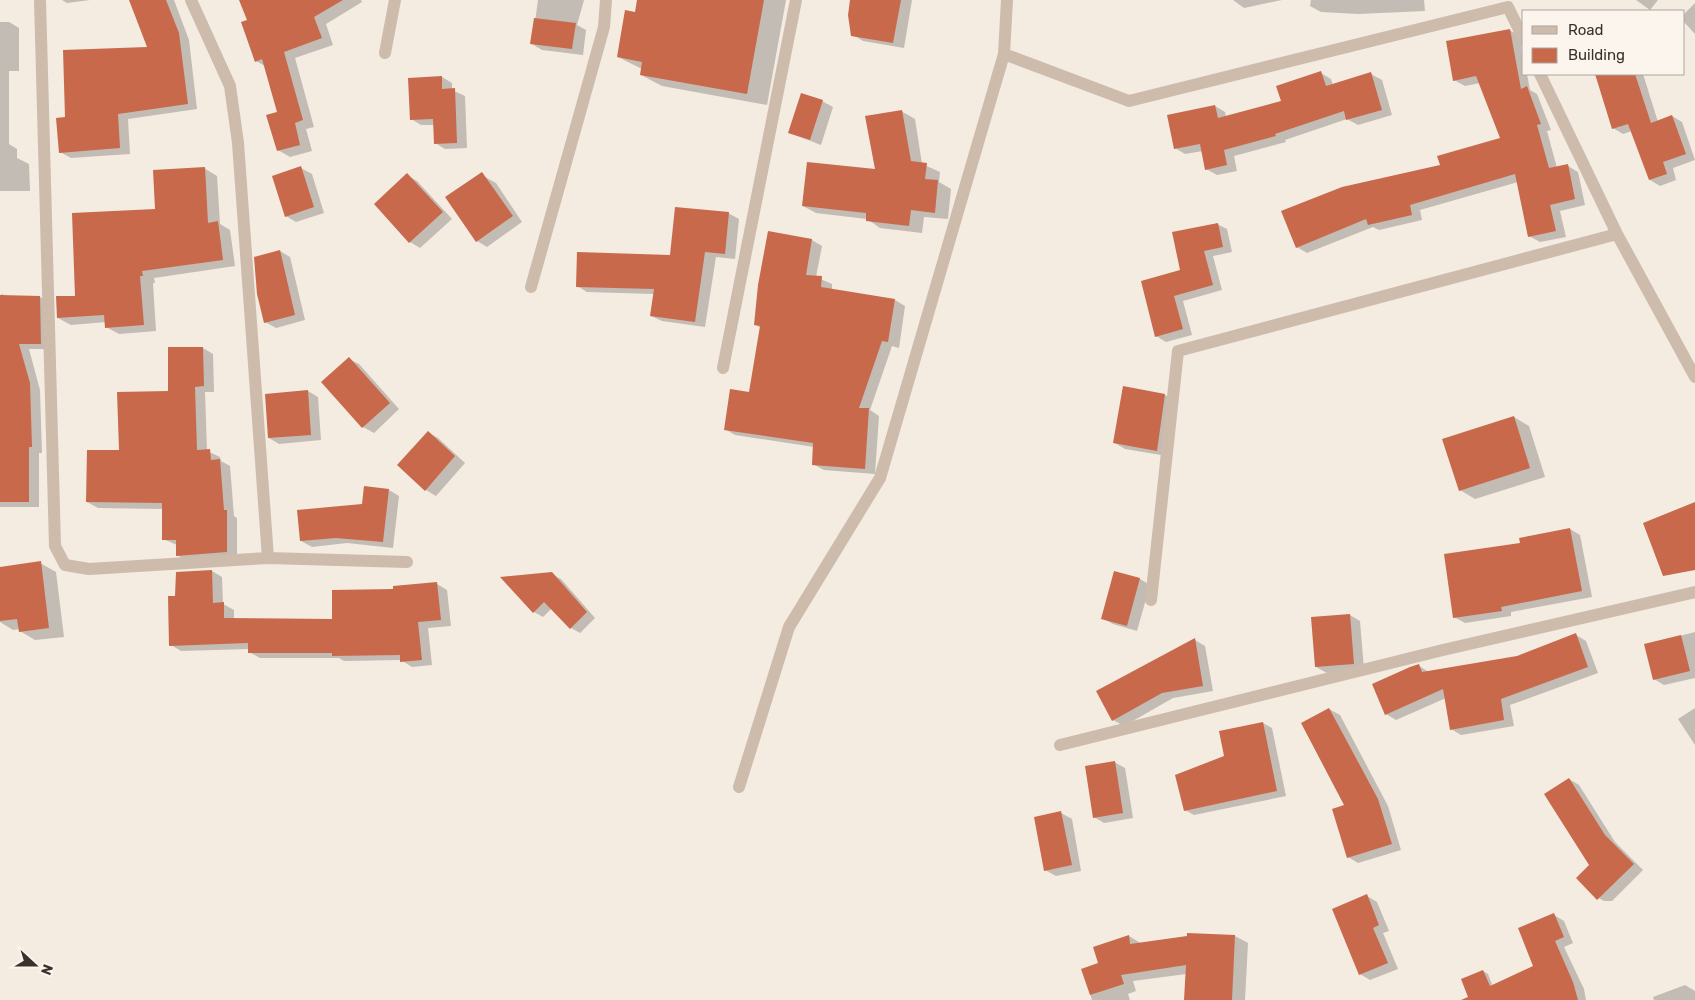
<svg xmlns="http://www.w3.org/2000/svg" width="1695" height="1000" font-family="Rubik,sans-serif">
  <rect width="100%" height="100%" fill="#f4ebe1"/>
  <path fill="#0003" d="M62,0H90L67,3Z
    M131,0H174L189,40L197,109L128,119L130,154L71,158L60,152L66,118L149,49Z
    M241,0H361L362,2L326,24L333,45L295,58L314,127L306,129L312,151L290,157L278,150L279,113L265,66L256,61L248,21Z
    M538,0H584L577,25L586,30L583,55L542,50L532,44Z
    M638,0H786L767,105L662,86L641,75L642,69L618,57L636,14Z
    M851,0H912L904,48L863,41L853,35Z
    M1233,0H1282L1244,8Z
    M1311,0H1424L1425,11L1358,14L1321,12L1310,6Z
    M1636,0H1658L1650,10Z
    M1695,3V34L1684,22V14Z
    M0,22H9L19,28V71H9V144L17,149V158L29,164L30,191H0Z
    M1509,30L1520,36L1524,74H1527L1530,90L1537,94L1551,130L1547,131L1557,168L1568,166L1578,172L1585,205L1560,211L1566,237L1540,242L1529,236L1518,182L1420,210L1422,220L1379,230L1373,227L1307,253L1297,247L1441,166L1502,138L1480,83L1465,86L1454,80Z
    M1321,73L1331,79L1333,85L1371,74L1382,80L1392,115L1358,125L1347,119L1285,140L1286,142L1234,156L1237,171L1217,175L1206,169L1203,151L1185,154L1175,148L1215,106L1225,112L1226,117L1297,98Z
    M1623,74H1643L1658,122L1672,116L1682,122L1695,160L1673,168L1676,180L1660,186L1650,180L1632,131L1623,134L1613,128L1602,94Z
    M442,77L452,83V90L465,96L467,148L445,149L435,143L434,125H421L411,119Z
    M822,101L833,107L821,145L790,133Z
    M901,111L915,119L922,164L940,172L939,182L951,189L948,219L924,217L922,233L880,228L867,219L816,213L803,206L876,171Z
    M204,168L217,176L220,224L230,230L235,266L154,278L155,283H153L156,331L119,334L106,327V322L71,325L58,318L156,210Z
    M301,168L312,174L324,213L296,222L286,216Z
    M407,175L417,181L452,219L420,248L410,242Z
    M485,177L496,183L522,222L487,247L477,241Z
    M728,213L739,219L735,259L716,257L705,327L662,321L651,316L654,294L587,292L577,286L671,256Z
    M1217,224L1227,229L1232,252L1213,256L1222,290L1183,301L1192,335L1166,342L1156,336L1181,271Z
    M812,240L822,246L816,277L832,284V290L895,300L905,306L899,348L892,346L870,410L879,416L875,474L824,470L813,464L814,447L735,435L725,429L750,393L761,328L756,325Z
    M280,251L290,257L305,320L276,328L265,322Z
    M1,294L11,297H40L50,303L51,349H29L40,390L42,453H39V507H0Z
    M203,348L213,354L214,392H205L207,451L220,457L221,461L230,466L234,516L237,518V558L187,561L177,555V545L163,539V509L98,508L87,502L120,452Z
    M349,359L359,364L399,409L374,433L363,427Z
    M308,391L318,397L321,440L279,444L269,438Z
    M1165,395L1175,401L1167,456L1125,449L1115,443Z
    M1514,417L1529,426L1545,477L1475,499L1460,490Z
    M428,432L438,438L465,463L436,496L426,490Z
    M389,490L399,496L393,548L347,543L312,547L301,541Z
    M1570,529L1580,535L1592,597L1511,612V616L1465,623L1454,617L1522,544Z
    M40,563L56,572L64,637L35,640L20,631V629L13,630L0,622V568Z
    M212,571L222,577L223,604L234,610V619L334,621L395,590L437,584L447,590L451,626L428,628L432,665L412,667L401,660L344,661L339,658H260L249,652V649L181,651L171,645L177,597Z
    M1115,572L1140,579L1150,585L1137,631L1113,624L1102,618Z
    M551,574L561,579L595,618L580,633L571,628L552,608L543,617L534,612Z
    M1350,615L1360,621L1364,669L1327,673L1316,667Z
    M1695,632V678L1664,685L1654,679L1645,645Z
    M1576,635L1586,641L1598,673L1510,705L1514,726L1461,735L1451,729L1446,698L1396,720L1386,714L1419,666L1429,672L1517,657Z
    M1195,640L1205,646L1213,691L1173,698L1124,726L1113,720Z
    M1695,708V745L1678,719Z
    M1329,709L1340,715L1388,806L1401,850L1358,863L1348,857L1346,806Z
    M1263,723L1272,728L1286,796L1194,815L1185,810Z
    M1114,762L1125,768L1133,818L1104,823L1094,817Z
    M1569,779L1579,785L1615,842L1643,870L1612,901H1604L1593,895L1591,865Z
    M1061,813L1072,819L1081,871L1056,876L1045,870Z
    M1367,896L1377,902L1389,931L1383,933L1398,969L1370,980L1360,974Z
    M1554,915L1564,921L1573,943L1564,947L1584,989L1586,1000H1543L1535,966Z
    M1129,936L1142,944L1235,936L1248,943L1245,1000H1185L1186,974L1133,981L1136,991L1128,994L1130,1000H1092L1083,970L1100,964Z
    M1483,971L1488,974L1497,997L1490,1000H1471Z
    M1685,985L1695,991V1000H1654L1653,997Z"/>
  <path fill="#c8694b" d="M129,0H166L179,33L188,104L118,114L120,148L59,153L56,118L65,117L63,50L147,47Z
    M239,0H343L314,17L322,38L284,52L303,120L295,123L300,145L277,151L266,115L277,112L262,59L255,62L241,22L247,20Z
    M637,0H764L747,94L640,75L642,62L617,57L625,10L635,12Z
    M850,0H901L893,43L851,36L848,15Z
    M534,18L576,23L572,49L530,44Z
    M1510,29L1521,89L1527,86L1541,124L1537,125L1549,168L1568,164L1575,199L1550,205L1556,231L1528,237L1515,174L1410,205L1412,215L1368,225L1366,219L1296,248L1281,211L1342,187L1440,165L1437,156L1500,138L1476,76L1453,81L1446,41Z
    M1321,71L1326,86L1371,72L1382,110L1346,120L1344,111L1275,134L1276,136L1224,150L1227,165L1205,170L1200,144L1174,149L1167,115L1215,105L1218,118L1281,101L1276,86Z
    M1595,74H1635L1651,123L1672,115L1686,154L1663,162L1667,174L1649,180L1628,124L1612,129Z
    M442,76V89L455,88L457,143L434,144L433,119L410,120L408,78Z
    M801,93L823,100L810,140L788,133Z
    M902,110L911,161L927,163L925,179L938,180L935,213L911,210L909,226L866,221V213L802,206L807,162L875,169L865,116Z
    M301,166L314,207L285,217L272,176Z
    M205,167L208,223L218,221L223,260L142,271L143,276H140L144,325L105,328L104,315L57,318L56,296H75L72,213L155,209L153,170Z
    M482,172L513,216L476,242L445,197Z
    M407,173L443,212L409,243L374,204Z
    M675,207L729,212L725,254L705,252L695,322L650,316L654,289L576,287L577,252L670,255Z
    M1218,223L1223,247L1204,251L1213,285L1174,296L1183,329L1155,337L1141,281L1180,270L1172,232Z
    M768,231L812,239L806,275L822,276L821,287L895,299L888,342L882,341L859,408H869L865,469L812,465L813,443L724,430L730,389L749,392L760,326L754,325L758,285Z
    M280,250L295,315L264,323L257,294L254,257Z
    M0,295L40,296L41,344H19L30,383L32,447H29V502H0Z
    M168,347H203L204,386L195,387L197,450L210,449L211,460L220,459L224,510H227V552L176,556V540H162V503L86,502L87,450H119L117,392L168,391Z
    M349,357L390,403L362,428L321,382Z
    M1123,386L1165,394L1157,451L1113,443Z
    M308,390L311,435L268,438L265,394Z
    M1514,416L1530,468L1459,491L1442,439Z
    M428,431L455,456L425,491L397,465Z
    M364,486L389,489L383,542L336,538L300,541L297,510L362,504Z
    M1695,502V570L1663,576L1643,523Z
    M1570,528L1582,591L1501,607L1502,611L1453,618L1444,554L1520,543L1519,538Z
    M41,561L49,628L19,632L17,619L0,621V567Z
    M212,570L213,603L224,602V618L332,619V590L393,589V586L437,582L441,620L418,622L422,660L400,662V655L332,656V653H248V643L169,646L168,596H175L176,572Z
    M1114,571L1140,578L1127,626L1101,619Z
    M552,572L587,612L570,629L544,602L533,613L500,577Z
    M1350,614L1354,664L1315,667L1311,617Z
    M1576,633L1588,667L1501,699L1504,720L1450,730L1443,689L1385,715L1372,684L1410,667L1419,664L1422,672L1517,656Z
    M1681,635L1690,671L1653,680L1644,644Z
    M1195,638L1203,686L1162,693L1112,721L1096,691Z
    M1329,708L1378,799L1392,844L1347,858L1332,809L1344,805L1301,723Z
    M1263,722L1277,791L1184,811L1175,775L1224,756L1219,731Z
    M1115,761L1123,813L1093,818L1085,766Z
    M1569,778L1605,835L1634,864L1597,900L1576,878L1589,865L1544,794Z
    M1061,811L1072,865L1044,871L1034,817Z
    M1367,894L1379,925L1373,928L1388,963L1359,975L1332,909Z
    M1554,913L1564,937L1555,941L1573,982L1578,1000H1461L1468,997L1461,979L1483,970L1490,986L1533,966L1518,928Z
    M1187,933L1235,935L1232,1000H1184L1186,965L1121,975L1124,984L1090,995L1081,969L1098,963L1093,947L1129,935L1130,944L1187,936Z"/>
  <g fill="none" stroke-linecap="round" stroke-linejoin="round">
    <path stroke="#cdbbac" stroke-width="12" d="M40,0L55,546L65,565L89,569L268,558L407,562
      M191,0L230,86L238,143L268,558
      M385,53L395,0
      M1004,54L1129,101L1508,7L1524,40
      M1540,74L1617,234L1695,377
      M531,287L604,27L606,0
      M723,368L796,0
      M1151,600L1178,351L1617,234
      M1060,745L1443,650L1695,592
      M739,787L789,627L880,478L1004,54L1007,0"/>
  </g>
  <rect x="1522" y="10" width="162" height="65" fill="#fbf5ee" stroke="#aea6a0"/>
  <rect x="1532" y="26" width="25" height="8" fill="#cdbbac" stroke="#aea6a0"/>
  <text x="1568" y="35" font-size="15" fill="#3b302b">Road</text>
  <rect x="1532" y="48" width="25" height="15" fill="#c8694b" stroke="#aea6a0"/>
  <text x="1568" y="60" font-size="15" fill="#3b302b">Building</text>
  <g transform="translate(35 965) rotate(111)" stroke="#fbf5ee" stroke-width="4" paint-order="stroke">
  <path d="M0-4L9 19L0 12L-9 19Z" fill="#3b302b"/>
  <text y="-8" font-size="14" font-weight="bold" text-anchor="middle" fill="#3b302b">N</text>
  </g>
</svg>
